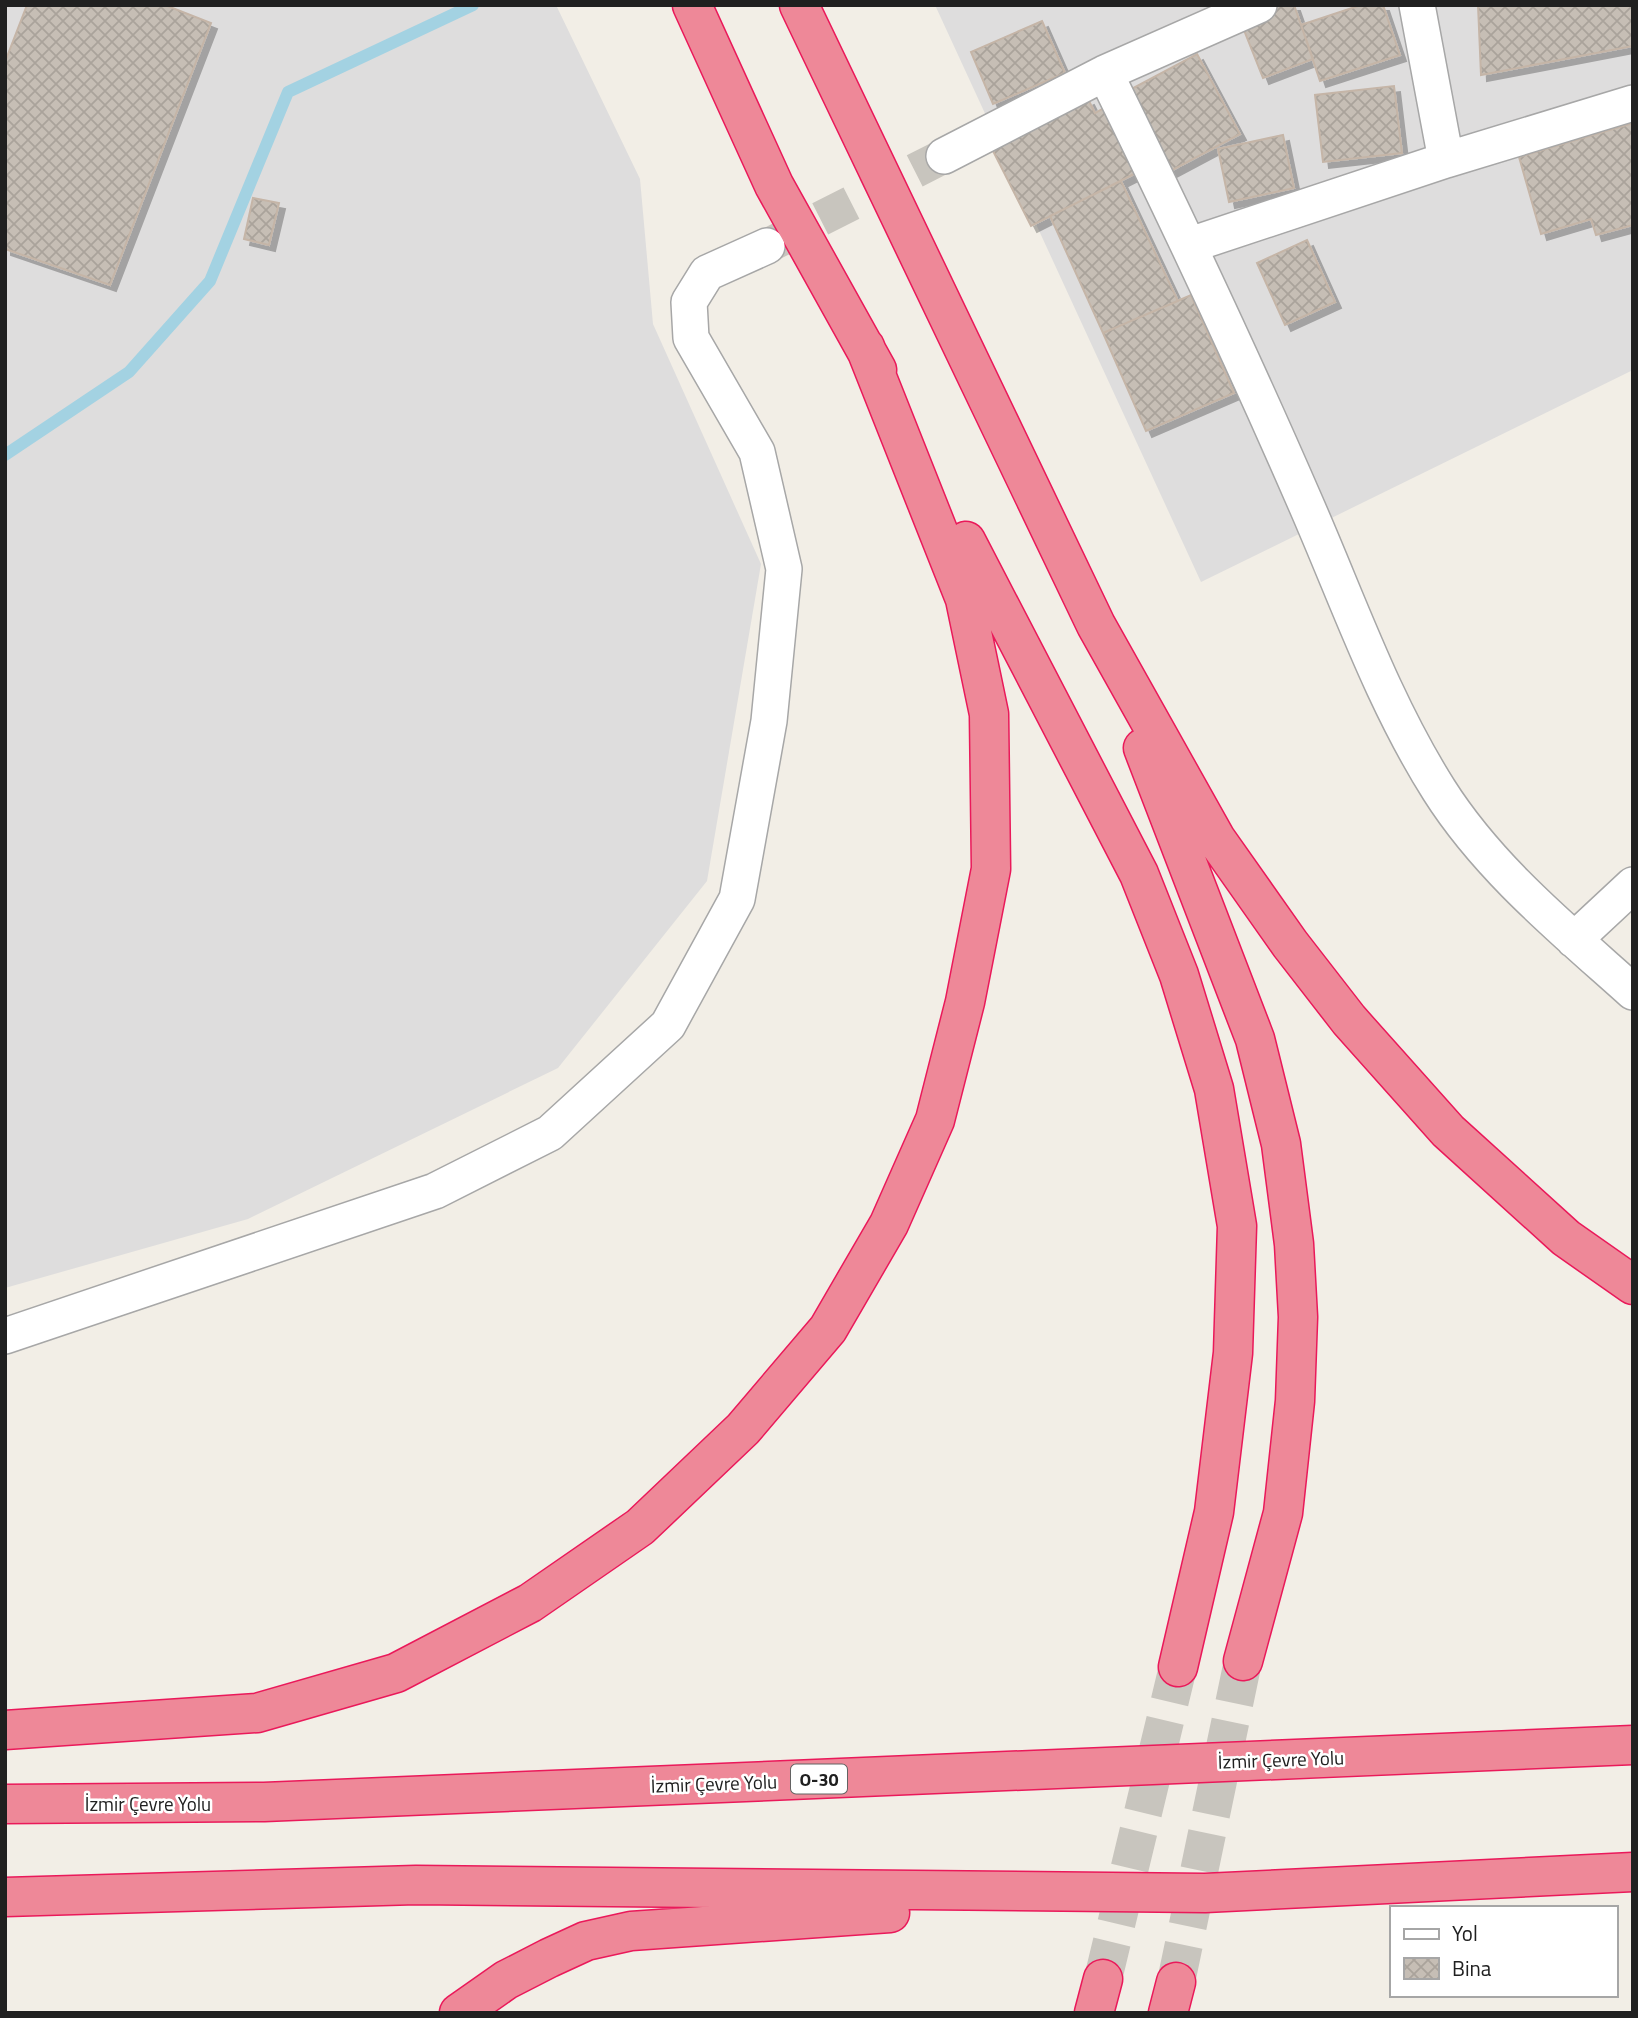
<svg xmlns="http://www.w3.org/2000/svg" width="1638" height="2018" font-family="'Titillium Web',sans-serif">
  <defs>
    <pattern id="building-cross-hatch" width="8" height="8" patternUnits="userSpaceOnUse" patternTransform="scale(1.75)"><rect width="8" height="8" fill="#c6beb5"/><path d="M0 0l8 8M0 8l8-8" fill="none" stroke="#aaa39b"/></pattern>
    <filter id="shadow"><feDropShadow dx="6" dy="6" stdDeviation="0" flood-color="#0004"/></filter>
  </defs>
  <rect width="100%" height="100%" fill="#f2eee6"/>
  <path fill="#dedddd" d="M5,5H556L640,179L653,324L761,564L707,881L558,1068L248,1219L5,1288Z
    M935,5H1633V370L1201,582Z"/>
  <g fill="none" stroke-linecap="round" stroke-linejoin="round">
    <path stroke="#a3d2e2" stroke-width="12" d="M5,455L129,372L210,281L288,92L473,5"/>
  </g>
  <path fill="url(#building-cross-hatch)" stroke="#c5b5a7" stroke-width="2" filter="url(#shadow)" d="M27,5H165L211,23L110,285L5,249V62Z
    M1276,5H1294L1313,59L1263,78L1240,20Z
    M1361,5H1383L1400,55L1320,81L1301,25Z
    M1478,5H1633V46L1481,75Z
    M1042,21L1065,73L993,104L971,52Z
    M1197,54L1240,134L1167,173L1124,93Z
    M1394,86L1402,153L1323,162L1315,95Z
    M1088,99L1095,113L1113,103L1146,168L1031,226L991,147Z
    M1633,123V225L1596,235L1591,219L1541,234L1519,157Z
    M1283,135L1294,188L1229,202L1218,149Z
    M1121,181L1178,301L1103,333L1050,216Z
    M253,198L279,203L269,245L244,239Z
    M1307,240L1335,302L1285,325L1257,263Z
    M1191,295L1234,393L1146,431L1103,333Z"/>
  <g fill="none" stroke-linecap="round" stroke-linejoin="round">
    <path stroke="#c8c5be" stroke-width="35" stroke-dasharray="35 18" stroke-linecap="butt" d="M773,243L944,156"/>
    <path stroke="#c8c5be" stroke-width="38" stroke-dasharray="38 19" stroke-linecap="butt" d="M1103,1979L1178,1667
      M1176,1982L1243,1661"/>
    <defs>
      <path id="street" d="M1417,5L1446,160
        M1105,73C1175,215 1242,357 1305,502C1348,600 1382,700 1439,790C1489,869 1564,930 1633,992
        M944,156L1105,73L1259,5
        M1190,245L1446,160L1633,103
        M1574,940L1633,885
        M5,1336L435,1191L550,1133L668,1025L737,899L769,721L784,569L757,452L691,338L689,302L707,273L767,246"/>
      <path id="highway" d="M692,5L774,185L877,370
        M799,5L1096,625L1216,839L1290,944L1349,1020L1448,1131L1566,1238L1633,1285
        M966,541L1139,874L1179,975L1214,1089L1237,1226L1233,1353L1214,1512L1178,1667
        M1143,748L1255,1039L1281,1144L1294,1244L1298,1317L1295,1401L1283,1513L1243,1661
        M5,1730L257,1713L396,1673L530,1603L640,1527L743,1429L828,1329L889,1224L935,1120L965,1002L991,869L989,714L965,599L865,347
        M5,1804L264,1802L1633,1745
        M5,1897L416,1885L1205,1893L1633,1872
        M459,2013L506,1980L549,1958L586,1941L631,1931L890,1913
        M1094,2013L1103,1979
        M1168,2013L1176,1982"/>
    </defs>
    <use href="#street" stroke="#a7a7a7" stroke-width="38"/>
    <use href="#highway" stroke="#ea195a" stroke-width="41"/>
    <use href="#street" stroke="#fff" stroke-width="35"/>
    <use href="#highway" stroke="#ee8898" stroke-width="38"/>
  </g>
  <g text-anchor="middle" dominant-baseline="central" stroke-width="5" stroke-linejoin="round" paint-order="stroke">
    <rect fill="#fff" stroke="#636363" stroke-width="2" x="791" y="1764.5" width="56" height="29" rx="5"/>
    <g font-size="18" font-weight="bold" fill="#202020">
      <text x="819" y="1779">O-30</text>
    </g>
    <g font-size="19" fill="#202020" stroke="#fff">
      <text transform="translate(1281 1759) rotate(-2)">İzmir Çevre Yolu</text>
      <text transform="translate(714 1783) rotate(-2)">İzmir Çevre Yolu</text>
      <text x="148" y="1803">İzmir Çevre Yolu</text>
    </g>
  </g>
  <rect width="1638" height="2018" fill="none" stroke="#202020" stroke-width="14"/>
  <rect x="1390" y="1906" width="228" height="91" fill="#ffffff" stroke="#a6a6a6" stroke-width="2"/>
  <rect x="1404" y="1929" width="35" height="10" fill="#ffffff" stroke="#a6a6a6" stroke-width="2"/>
  <text x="1452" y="1941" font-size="21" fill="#202020">Yol</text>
  <rect x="1404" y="1958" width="35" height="21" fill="url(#building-cross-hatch)" stroke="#a6a6a6" stroke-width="2"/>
  <text x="1452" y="1976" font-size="21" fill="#202020">Bina</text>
</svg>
